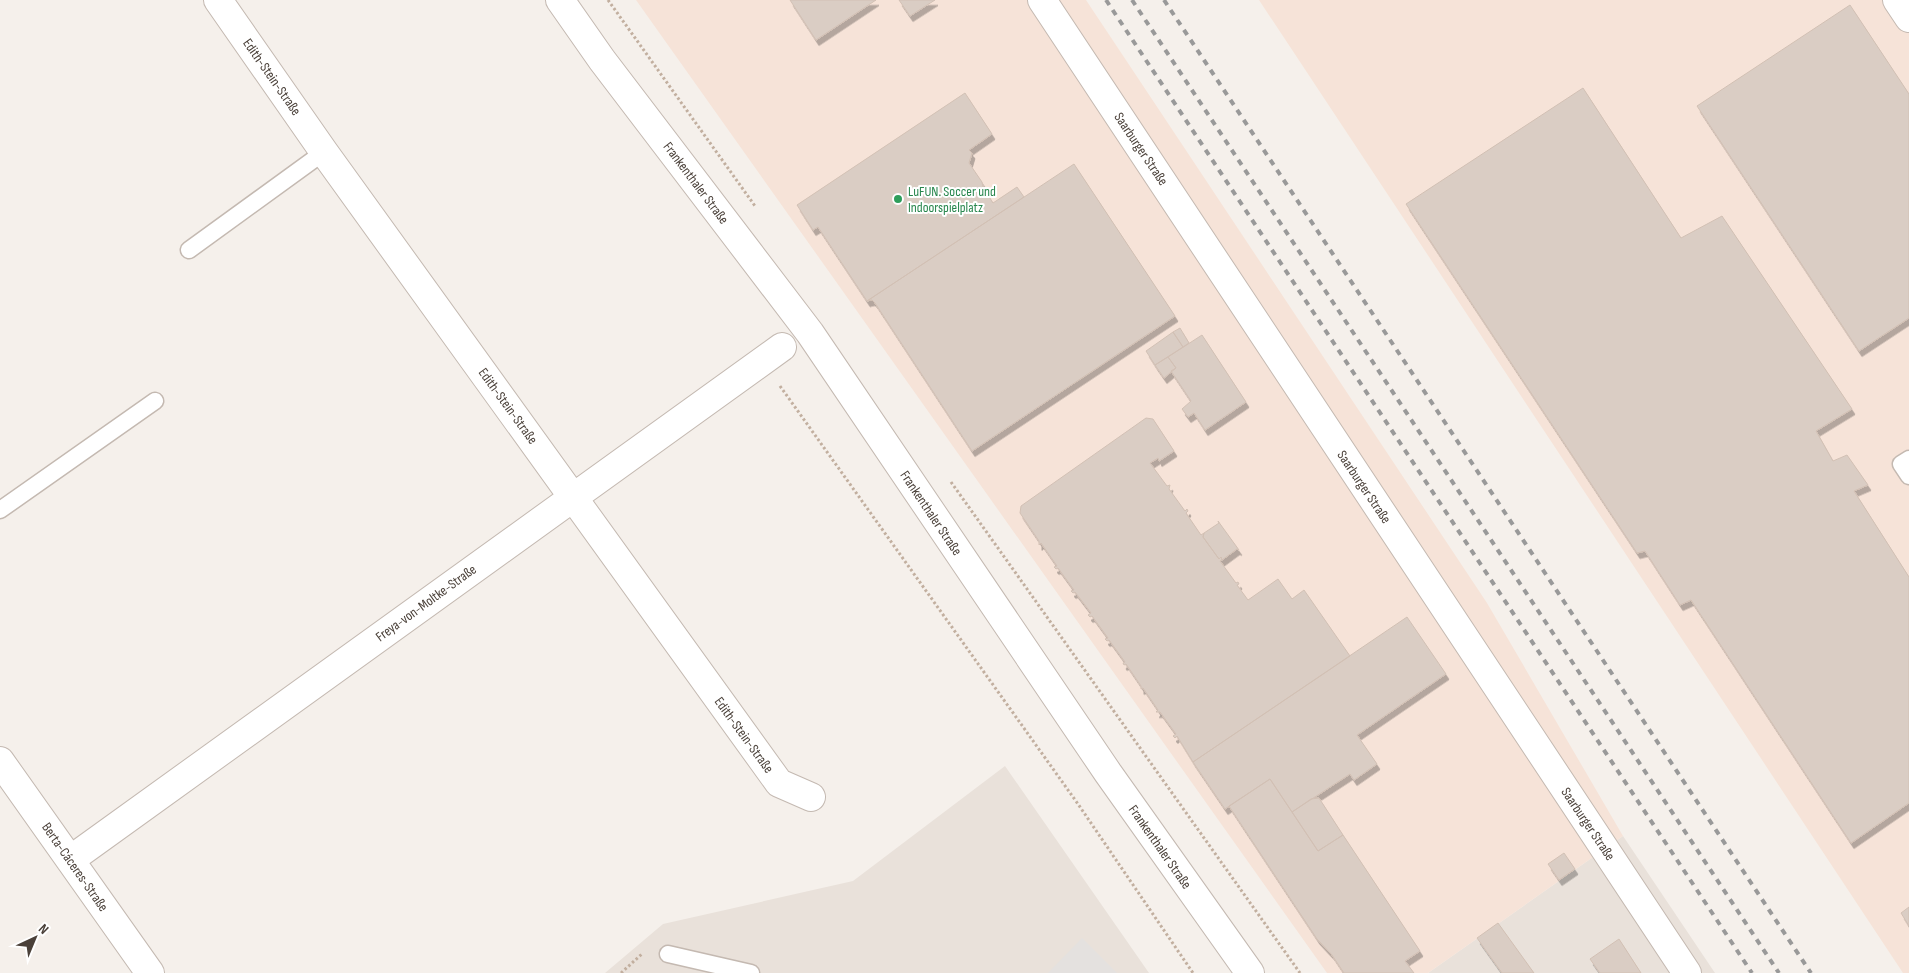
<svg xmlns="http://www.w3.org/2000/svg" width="1909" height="973" font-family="'Sofia Sans Condensed',sans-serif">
  <defs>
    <filter id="shadow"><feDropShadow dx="3" dy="5.5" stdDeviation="0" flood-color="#0004"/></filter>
  </defs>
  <rect width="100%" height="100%" fill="#f5f0eb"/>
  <path fill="#e9e1da" d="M1005,766L1149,973H605L663,924L853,881Z
    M1623,836L1715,973H1428Z"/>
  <path fill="#f6e3d8" d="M636,0H1086L1487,603L1623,836L1428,973H1327Z
    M1259,0H1897L1909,18V973H1903Z"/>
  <path fill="#e4e1df" d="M1082,938L1117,973H1048Z"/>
  <path fill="#dacdc4" stroke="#d2c0b4" filter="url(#shadow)" d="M790,0H876L816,40Z
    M899,0H935L910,16Z
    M1850,5L1909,94V318L1859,351L1697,106Z
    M1583,88L1681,238L1722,216L1852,409L1816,431L1833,461L1847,455L1868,485L1854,491L1909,577V803L1851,843L1691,600L1680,605L1645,551L1637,553L1406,204Z
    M965,93L992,134L969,150L972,153L969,163L982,182L983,187L993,203L1017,187L1024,197L867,301L818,227L813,230L797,205Z
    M1074,164L1175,316L972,451L875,303L872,300L867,301Z
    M1180,328L1189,343L1183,347L1173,332Z
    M1173,332L1183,347L1155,365L1146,351Z
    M1202,335L1246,402L1205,430L1194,413L1188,417L1182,409L1191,401L1171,371L1176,368L1168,357Z
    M1168,357L1176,368L1164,378L1155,365Z
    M1146,418L1153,419L1174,451L1159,461L1158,458L1150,463L1167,486L1170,485L1169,489L1185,511L1187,509L1188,511L1186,513L1201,535L1204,533L1203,537L1219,559L1221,557L1222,560L1220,561L1236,583L1238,582L1239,584L1237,585L1248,600L1278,579L1292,599L1304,590L1350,656L1193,762L1177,736L1175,738L1173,736L1176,734L1160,712H1156L1158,710L1143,688L1141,689V686L1126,664L1124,665L1123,663L1125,662L1109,640L1107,641L1105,639L1108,638L1092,616L1090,617L1088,615L1091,613L1075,592L1073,593L1071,591L1074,590L1058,568L1056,569L1054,567L1057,566L1041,543L1039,545V541L1020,513L1021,506Z
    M1218,521L1239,550L1237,549L1222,560L1221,557L1219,559L1203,537L1204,533L1219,523Z
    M1407,617L1446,674L1357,735L1377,764L1354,780L1350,774L1292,812L1270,779L1225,809L1193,762Z
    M1270,779L1318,851L1343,835L1420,951L1405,961L1414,973H1344L1332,955L1317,939L1229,806Z
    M1319,798L1343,835L1318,851L1292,812L1311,799Z
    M1564,853L1575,869L1559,880L1548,864Z
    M1909,907V926L1901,913Z
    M1498,923L1534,973H1502L1477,938Z
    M1619,939L1641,973H1600L1590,959Z"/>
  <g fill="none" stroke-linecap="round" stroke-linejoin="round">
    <defs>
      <path id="service" d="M189,250L324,152
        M1909,459L1901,464L1909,476
        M0,510L155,401
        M668,954L751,973"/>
      <path id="minor" d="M218,0L324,152L779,783L811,797
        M1042,0L1687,973
        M0,761L150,973
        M70,860L782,347"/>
      <path id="tertiary" d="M560,0L602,60L810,333L1108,773L1250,973
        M1897,0L1909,18"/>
    </defs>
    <use href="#service" stroke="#c4b9b1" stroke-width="19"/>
    <use href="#minor" stroke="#c4b9b1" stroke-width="30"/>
    <use href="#tertiary" stroke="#c4b9b1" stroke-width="30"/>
    <path stroke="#c2af9f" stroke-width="3" stroke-dasharray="2.5 2.5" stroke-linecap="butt" d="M608,0L755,206
      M780,386L1078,804L1193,973
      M951,482L1300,973
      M621,973L643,953"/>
    <use href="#service" stroke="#fff" stroke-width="16"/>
    <use href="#minor" stroke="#fff" stroke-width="28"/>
    <use href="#tertiary" stroke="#fff" stroke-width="28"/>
    <path stroke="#999" stroke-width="4" stroke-dasharray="6 6" stroke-linecap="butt" d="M1106,0L1752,973
      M1132,0L1779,973
      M1164,0L1811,973"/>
  </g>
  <circle fill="#2e9e5b" stroke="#fff" stroke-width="2" cx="898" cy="199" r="5"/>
  <g text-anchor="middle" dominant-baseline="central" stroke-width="4" stroke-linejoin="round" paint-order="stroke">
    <g font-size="14" fill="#4a4039" stroke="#fff">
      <text transform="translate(272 77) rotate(55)">Edith-Stein-Straße</text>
      <text transform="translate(1141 149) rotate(56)">Saarburger Straße</text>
      <text transform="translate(696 183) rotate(53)">Frankenthaler Straße</text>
      <text transform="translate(508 406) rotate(54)">Edith-Stein-Straße</text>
      <text transform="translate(1364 487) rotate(56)">Saarburger Straße</text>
      <text transform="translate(931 513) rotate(56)">Frankenthaler Straße</text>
      <text transform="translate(426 603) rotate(-36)">Freya-von-Moltke-Straße</text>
      <text transform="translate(744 735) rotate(54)">Edith-Stein-Straße</text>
      <text transform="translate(1588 824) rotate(56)">Saarburger Straße</text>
      <text transform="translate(1160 847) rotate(55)">Frankenthaler Straße</text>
      <text transform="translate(75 867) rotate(55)">Berta-Cáceres-Straße</text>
    </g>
    <g font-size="14" fill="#27864d" stroke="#fff" text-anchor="start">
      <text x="908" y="191">LuFUN. Soccer und<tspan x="908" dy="16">Indoorspielplatz</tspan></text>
    </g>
  </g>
  <g transform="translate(35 938) rotate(44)" stroke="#ffffff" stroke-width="4" paint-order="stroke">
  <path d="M0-4L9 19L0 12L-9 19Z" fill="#4a4039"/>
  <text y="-8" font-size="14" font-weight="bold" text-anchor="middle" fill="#4a4039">N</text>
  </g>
</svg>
